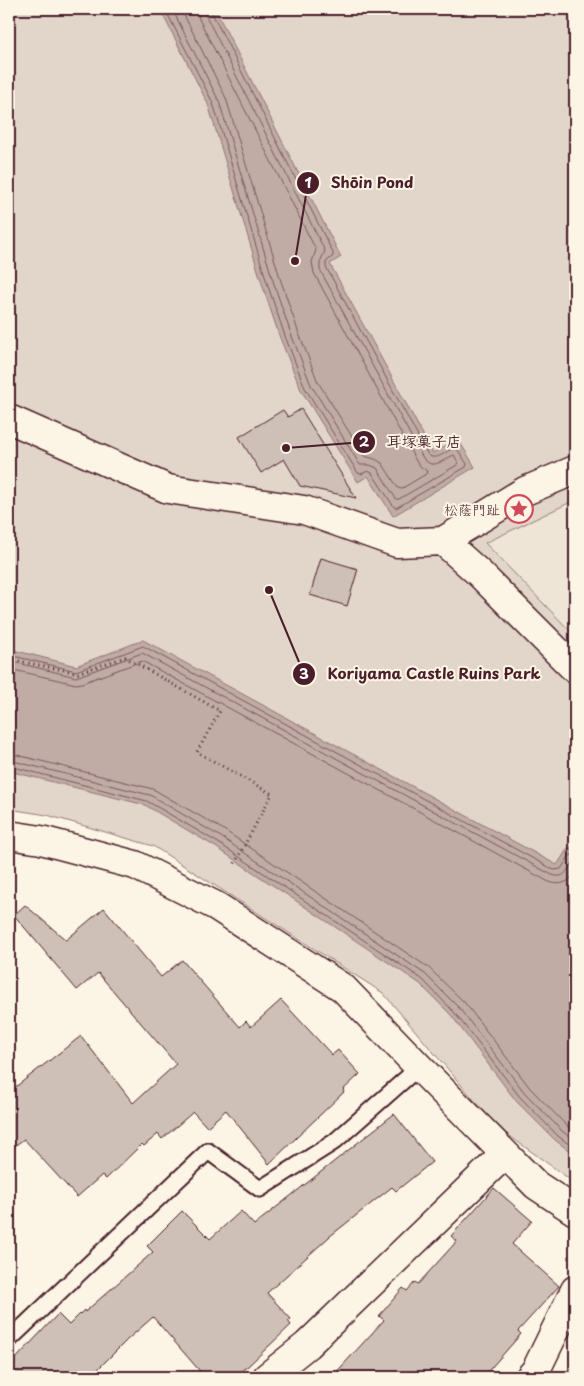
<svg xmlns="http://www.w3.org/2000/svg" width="584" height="1386" font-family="'Playpen Sans','Klee One',sans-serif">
  <rect width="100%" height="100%" fill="#fcf5e5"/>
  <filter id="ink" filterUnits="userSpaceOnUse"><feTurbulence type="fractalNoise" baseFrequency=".02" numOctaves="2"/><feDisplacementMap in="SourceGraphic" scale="10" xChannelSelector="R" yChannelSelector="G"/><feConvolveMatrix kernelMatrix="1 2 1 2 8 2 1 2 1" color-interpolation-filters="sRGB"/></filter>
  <g filter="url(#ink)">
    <path fill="#eee5d7" d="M575,500V636L485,543Z"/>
    <path fill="#e2d5ca" stroke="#967a7a" d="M9,9H575V500L485,543L575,636V1183L497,1127L383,993L153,846L47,815L9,809Z"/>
    <path fill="#c0aca5" stroke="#917474" d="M160,9H215L341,257L330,264L433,453L458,439L475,467L393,516L368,476L358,482L301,390L280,338L263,287L208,104Z
      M143,640L557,865L568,848H572L575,852V1155L555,1140L516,1101L451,1015L419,983L214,846L145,805L9,771V649L76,666Z"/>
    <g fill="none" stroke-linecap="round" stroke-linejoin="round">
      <path stroke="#79575c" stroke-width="1" d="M165,9L213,103L268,286L285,336L305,388L358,473L361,474L368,471L372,473L394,507L396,508L466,467L467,464L456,447C447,450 437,462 428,455L326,267V262L333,256V253L212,13L211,9
        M172,9L219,101L274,284L291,334L311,385L360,465H370L377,468L396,499H399L457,465L458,462L454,455C442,460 433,471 423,458L320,270V262L325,251L206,16L205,9
        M181,9L226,98L281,281L298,331L318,382L364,456L375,459L382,463L398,488L401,489L426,474L427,471L421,467L416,461L314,273L312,262L316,250L199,19L197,9
        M9,655L76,671L143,646L554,870L561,869L570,855H575
        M9,661L76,677L142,653L552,875C567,880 566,868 575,861
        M9,669L76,684L82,683L142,661L549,882C560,886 569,883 575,873
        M9,753L153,789L224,830L429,968L465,1003L530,1088L567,1126L575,1132
        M9,760L150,795L221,837L425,974L459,1008L525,1093L562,1131L575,1141
        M9,766L147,801L217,842L422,979L454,1012L520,1097L558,1136L575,1149"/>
    </g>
    <path fill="#cfc0b7" stroke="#4a1f2b" d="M301,409L356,498L300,486L284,459L261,473L239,437L283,410L288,417Z
      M321,558L358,569L347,606L310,595Z
      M25,905L66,940L104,908L161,977L182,960L240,1027L246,1021L251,1027L281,1000L332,1055L338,1050L360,1074L343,1090L344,1092L269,1164L226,1110L207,1127L193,1112L162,1139L158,1134L144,1146L142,1144L106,1179L102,1175L77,1197L24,1139L9,1150V1092L81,1036L133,1103L176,1064L98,973L77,990L14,915Z
      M394,1114L432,1162L396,1191L392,1187L329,1237L267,1293L291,1319L288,1321L291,1325L247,1367L231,1377H205L153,1317L128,1339L90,1377H9V1366L58,1314L69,1325L84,1310L85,1312L153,1252L147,1246L182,1211L210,1239L241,1211L254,1225Z
      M494,1188L532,1221L512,1244L559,1286L518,1331L521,1334L483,1377H332L384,1320L379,1316L403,1288L407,1291L415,1282L418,1284L457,1241L451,1236Z"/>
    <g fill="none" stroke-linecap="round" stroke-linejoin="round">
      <defs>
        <path id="lane" d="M9,1340L208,1151L260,1189L334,1142L419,1067"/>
        <path id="street" d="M9,419L168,489L304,510L397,543L443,541L525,491L575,470
          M443,541L480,574L575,669
          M9,835L41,840L135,865L216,906L343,988L419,1067L536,1185L575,1211
          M267,1377L307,1345L505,1154
          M530,1377L536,1370L575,1290"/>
      </defs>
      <use href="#lane" stroke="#4a1f2b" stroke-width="19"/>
      <use href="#street" stroke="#4a1f2b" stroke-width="31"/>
      <path stroke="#4a1f2b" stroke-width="3" stroke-dasharray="1 4" stroke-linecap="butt" d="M567,9L575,16
        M9,659L78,673L125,657L220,711L197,752L272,794L234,865"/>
      <use href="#lane" stroke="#fcf5e5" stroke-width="15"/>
      <use href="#street" stroke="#fcf5e5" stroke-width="28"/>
    </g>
  </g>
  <defs>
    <symbol id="sight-ring" viewBox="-11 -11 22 22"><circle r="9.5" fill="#fcf5e5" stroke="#d1495b" stroke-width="1.5"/><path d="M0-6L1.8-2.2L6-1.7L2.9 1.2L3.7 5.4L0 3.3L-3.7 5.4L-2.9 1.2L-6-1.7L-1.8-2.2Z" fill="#d1495b"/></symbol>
  </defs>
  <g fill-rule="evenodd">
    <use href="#sight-ring" x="503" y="493" width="32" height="32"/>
  </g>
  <g text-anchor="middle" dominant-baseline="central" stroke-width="4" stroke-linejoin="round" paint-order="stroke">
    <g font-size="14" fill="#4a1f2b" stroke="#fcf5e5" text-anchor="end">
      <text x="500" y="509">松蔭門趾</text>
    </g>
  </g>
  <path fill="none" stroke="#4a1f2b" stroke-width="2" d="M295 261L308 183M286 448L364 442M269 590L304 674"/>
  <g fill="#4a1f2b" stroke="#fcf5e5" stroke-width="2">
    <circle cx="295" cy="261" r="5"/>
    <circle cx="286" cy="448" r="5"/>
    <circle cx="269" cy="590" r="5"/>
    <circle cx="308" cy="183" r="12"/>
    <circle cx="364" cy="442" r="12"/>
    <circle cx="304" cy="674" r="12"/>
  </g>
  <g font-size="15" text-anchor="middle" font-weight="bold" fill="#fff">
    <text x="308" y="188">1</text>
    <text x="364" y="447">2</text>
    <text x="304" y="679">3</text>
  </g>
  <g font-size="15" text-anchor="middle" font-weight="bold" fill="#4a1f2b" stroke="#fcf5e5" stroke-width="4" stroke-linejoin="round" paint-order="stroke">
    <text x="372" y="188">Shōin Pond</text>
    <text x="424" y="447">耳塚菓子店</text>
    <text x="434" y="679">Koriyama Castle Ruins Park</text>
  </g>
  <rect width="584" height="1386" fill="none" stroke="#fcf5e5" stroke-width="30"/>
  <rect x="15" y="15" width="554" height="1356" fill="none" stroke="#4a1f2b" stroke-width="2" filter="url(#ink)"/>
</svg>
